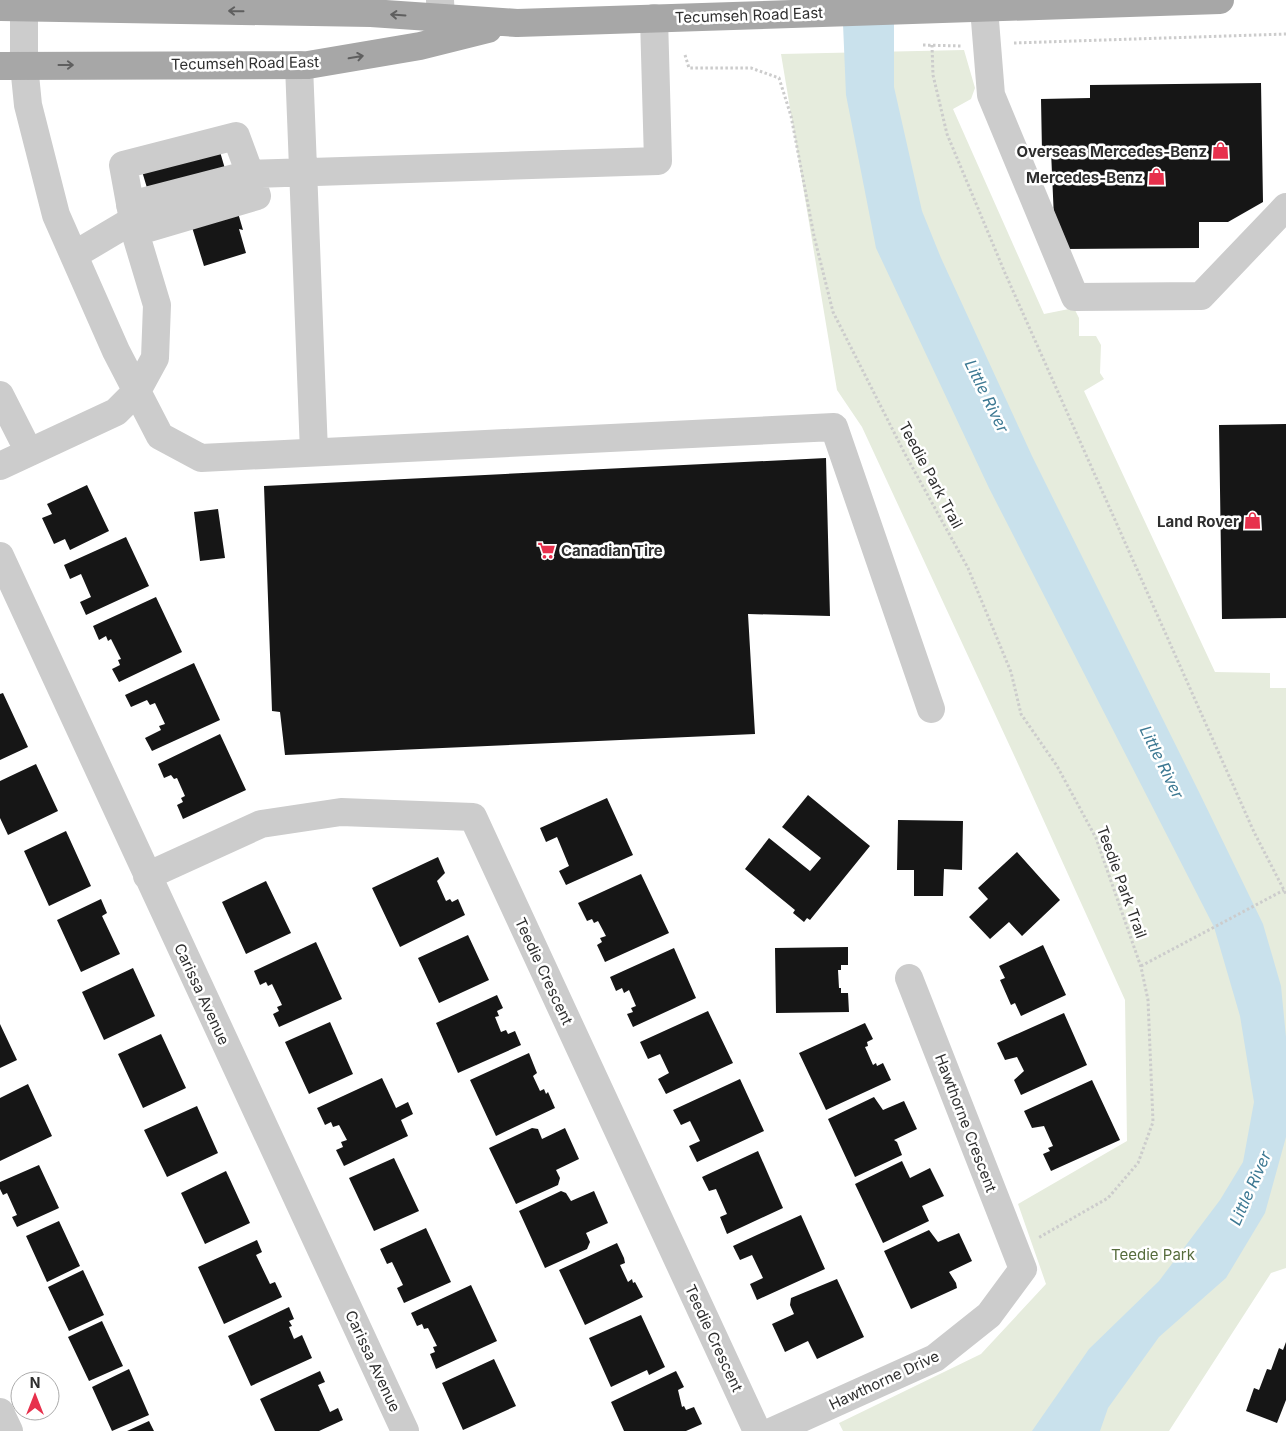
<svg xmlns="http://www.w3.org/2000/svg" width="1286" height="1431" font-family="Inter,sans-serif">
  <rect width="100%" height="100%" fill="#fff"/>
  <path fill="#e6ecdd" d="M964,50L975,88L971,99L953,109L1044,314L1074,308L1079,318V336H1096L1101,345L1100,373L1104,379L1084,391L1215,672L1270,673V688H1286V1268L1271,1273L1169,1431H843L839,1423L981,1354L1046,1284L1018,1204L1127,1141L1125,1000L1019,766L862,427L837,390L781,54Z"/>
  <path fill="#c9e1ec" d="M842,0H894V87L922,211L941,258L1032,456L1199,792L1263,924L1281,986L1286,1037V1137L1265,1213L1226,1278L1159,1337L1108,1408L1100,1431H1032L1089,1349L1159,1281L1220,1200L1243,1162L1254,1102L1240,1016L1214,927L989,488L876,248L846,95Z"/>
  <path fill="#161616" d="M1261,83L1263,202L1228,222H1199V248L1064,249L1055,241L1051,151L1042,152L1041,99L1090,98V85Z
    M218,145L243,230L239,229L246,253L204,266L191,224L161,234L141,168Z
    M1286,424V618L1222,619L1219,425Z
    M826,458L830,616L748,614L755,734L285,755L280,712L272,711L264,486Z
    M87,485L109,531L70,550L65,539L54,544L42,518L52,514L47,504Z
    M218,509L225,558L200,561L194,512Z
    M126,537L149,586L86,615L80,602L91,597L81,574L70,579L64,565Z
    M156,597L182,652L119,682L112,669L120,665L118,660L121,659L111,639L108,641L106,636L99,640L93,626Z
    M194,663L220,720L152,751L145,738L161,730L159,726L165,724L155,703L150,705L147,700L131,707L125,695Z
    M3,693L28,747L0,760V694Z
    M220,734L246,790L183,819L177,805L183,802L181,798L185,796L177,778L174,779L171,775L164,778L158,764Z
    M36,764L58,811L8,835L0,818V781Z
    M808,795L870,846L810,920L807,918L804,922L793,913L795,910L745,869L769,838L810,871L821,858L782,827Z
    M607,798L633,855L566,885L559,871L569,866L557,837L546,842L540,828Z
    M898,820L963,821L962,870L944,869L943,896H914V870H897Z
    M66,831L91,886L49,906L24,851Z
    M1017,852L1060,900L1022,936L1009,922L990,939L969,917L988,899L978,888Z
    M438,857L445,873L437,881L446,901L450,899L452,902L458,899L465,915L400,947L372,888Z
    M641,874L669,933L605,962L597,945L602,942L600,938L606,936L598,921L594,923L592,919L587,921L578,903Z
    M266,881L291,933L246,954L222,902Z
    M101,899L107,913L102,916L120,954L81,972L57,920Z
    M468,935L489,980L439,1003L418,958Z
    M316,942L342,999L279,1027L273,1014L279,1011L277,1007L282,1005L272,984L268,986L266,982L260,985L254,971Z
    M1043,945L1066,995L1021,1016L1015,1003L1011,1005L1000,980L1005,978L999,966Z
    M848,947V965H841V970H838L839,988H841V993H848L849,1012L776,1013L775,948Z
    M674,948L696,998L633,1027L627,1014L633,1012L631,1008L636,1006L629,990L624,993L622,988L616,991L610,977Z
    M133,968L155,1016L104,1040L82,992Z
    M497,995L503,1008L497,1011L499,1016L495,1017L501,1032L506,1030L508,1034L515,1031L521,1045L458,1073L436,1023Z
    M708,1011L733,1063L666,1094L658,1079L669,1073L660,1054L648,1059L640,1042Z
    M1064,1013L1087,1065L1021,1095L1014,1080L1024,1071L1017,1057L1005,1060L997,1043Z
    M330,1022L353,1074L309,1094L285,1042Z
    M865,1023L873,1039L867,1042L868,1046L865,1047L873,1065L876,1063L877,1066L883,1063L891,1080L826,1110L799,1053Z
    M0,1024L17,1060L0,1068Z
    M161,1034L186,1088L143,1108L118,1054Z
    M529,1053L537,1073L533,1076L540,1091L544,1089L546,1094L548,1092L555,1108L496,1136L470,1080Z
    M382,1078L396,1108L408,1102L413,1114L401,1120L408,1136L344,1166L336,1150L343,1147L341,1142L347,1140L339,1125L333,1127L331,1122L325,1125L317,1108Z
    M740,1079L764,1131L697,1162L689,1146L700,1141L690,1121L681,1125L673,1110Z
    M1092,1080L1120,1140L1051,1171L1043,1154L1050,1151L1048,1148L1053,1146L1044,1126L1032,1128L1024,1111Z
    M28,1084L52,1136L0,1161V1098Z
    M874,1097L883,1110L904,1101L917,1129L894,1140L897,1142L902,1155L855,1177L828,1119Z
    M197,1106L218,1153L167,1177L144,1130Z
    M532,1128L538,1129L542,1139L565,1128L579,1159L556,1170L560,1178L558,1185L516,1204L489,1148Z
    M758,1151L783,1208L727,1234L720,1217L727,1214L716,1189L709,1191L702,1177Z
    M394,1158L419,1211L374,1231L349,1178Z
    M902,1161L910,1178L930,1168L944,1196L922,1206L929,1221L883,1243L855,1184Z
    M39,1165L59,1208L17,1227L12,1217L17,1215L7,1193L3,1195L0,1189V1182Z
    M226,1171L250,1223L205,1244L181,1193Z
    M561,1191L566,1193L571,1201L594,1191L608,1223L586,1233L590,1242L587,1249L545,1268L519,1211Z
    M801,1215L825,1269L757,1300L750,1284L763,1278L752,1255L740,1260L733,1246Z
    M59,1221L80,1266L47,1282L26,1236Z
    M426,1228L451,1282L404,1303L397,1288L403,1285L392,1262L387,1264L380,1249Z
    M929,1230L938,1242L959,1233L972,1261L949,1272L956,1283L957,1288L911,1309L884,1251Z
    M257,1240L262,1252L256,1255L270,1284L275,1282L282,1297L224,1324L198,1267Z
    M617,1243L624,1258L625,1263L620,1265L628,1282L632,1279L633,1283L635,1282L643,1297L585,1325L559,1270Z
    M83,1270L104,1315L69,1331L48,1287Z
    M837,1279L864,1337L817,1359L808,1341L785,1352L772,1324L794,1314L790,1305L791,1298Z
    M471,1285L497,1341L436,1369L430,1354L435,1352L433,1347L437,1346L428,1328L424,1329L422,1324L417,1326L411,1313Z
    M289,1307L294,1319L289,1321L292,1326L289,1327L294,1339L302,1335L312,1358L251,1386L228,1336Z
    M641,1315L665,1367L649,1375L647,1370L611,1387L589,1338Z
    M102,1321L123,1366L89,1381L68,1337Z
    M1286,1342V1400L1277,1423L1246,1411L1254,1388L1259,1390L1267,1369L1271,1370L1279,1348L1283,1350Z
    M494,1359L516,1406L463,1430L442,1383Z
    M129,1369L149,1415L112,1431L92,1387Z
    M320,1371L325,1382L318,1385L330,1412L338,1408L343,1420L319,1431H275L260,1399Z
    M676,1371L684,1387L678,1390L682,1407L684,1406L686,1410L694,1407L702,1424L686,1431H624L611,1402Z
    M149,1421L154,1431H127Z"/>
  <g fill="none" stroke-linecap="round" stroke-linejoin="round">
    <path stroke="#ccc" stroke-width="3" stroke-dasharray="2.5 2.5" stroke-linecap="butt" d="M1014,43L1286,34
      M923,45L961,46
      M932,45L933,75L947,134L1005,273L1254,832L1286,894
      M685,55L689,68H751L779,78L791,116L814,236L833,312L905,454L968,568L1011,672L1021,714L1057,766L1096,838L1141,967L1148,1000L1153,1122L1138,1163L1108,1198L1038,1238
      M1141,966L1284,890"/>
    <path stroke="#ccc" stroke-width="28" d="M24,0V65L28,105L56,215L116,351L160,436L201,458L834,427L931,709
      M440,0L441,18
      M984,8L991,95L1075,297L1201,296L1286,207
      M299,65L314,452
      M130,205L250,174L257,196L135,232L133,220
      M74,255L133,220L123,165L236,136L250,174L658,161L654,18
      M0,395L29,452
      M0,466L116,412L137,391L155,358L157,305L135,232
      M0,556L405,1431
      M147,876L261,824L341,812L473,817L757,1431
      M0,1412L9,1431
      M773,1431L935,1358L989,1315L1023,1269L909,978"/>
    <path stroke="#a7a7a7" stroke-width="28" d="M0,7L371,13L517,23L1220,0
      M0,66L308,65L420,46L488,29"/>
  </g>
  <defs><path id="oneway-shaft" d="M-6 0H5M1.5-3L5.5 0L1.5 3" fill="none" stroke-width="1.6" stroke-linecap="round" stroke-linejoin="round" transform="scale(1.25)"/></defs>
  <g stroke="#5f5f5f">
    <use href="#oneway-shaft" transform="translate(236 11) rotate(-179)"/>
    <use href="#oneway-shaft" transform="translate(398 15) rotate(-176)"/>
    <use href="#oneway-shaft" transform="translate(356 57) rotate(-10)"/>
    <use href="#oneway-shaft" transform="translate(66 65)"/>
  </g>
  <defs>
    <symbol id="shop-bare" viewBox="-9 -9 18 18"><path d="M-5-2.5h2.3a2.7 3.5 0 0 1 5.4 0H5L5.5 6h-11ZM-1.5-2.5h3a1.5 2.3 0 0 0-3 0Z" fill="#e7304c" stroke="#fff" stroke-width="2.5" paint-order="stroke"/></symbol>
    <symbol id="supermarket-bare" viewBox="-9 -9 18 18"><path d="M-6-5.5h2.5l.6 2H6L4.5 2H-2.5L-4.4-4H-6ZM-1.5 3.2a1.3 1.3 0 1 0 .1 0ZM3 3.2a1.3 1.3 0 1 0 .1 0Z" fill="#e7304c" stroke="#fff" stroke-width="2.5" paint-order="stroke"/></symbol>
  </defs>
  <g fill-rule="evenodd">
    <use href="#shop-bare" x="1208" y="138" width="25" height="25"/>
    <use href="#shop-bare" x="1144" y="164" width="25" height="25"/>
    <use href="#shop-bare" x="1240" y="508" width="25" height="25"/>
    <use href="#supermarket-bare" x="534" y="538" width="25" height="25"/>
  </g>
  <g text-anchor="middle" dominant-baseline="central" stroke-width="5" stroke-linejoin="round" paint-order="stroke">
    <g font-size="15" fill="#2f2f2f" stroke="#fff">
      <text transform="translate(749 15) rotate(-2)">Tecumseh Road East</text>
      <text transform="translate(245 63) rotate(-1)">Tecumseh Road East</text>
      <text transform="translate(931 475) rotate(62)">Teedie Park Trail</text>
      <text transform="translate(1122 882) rotate(70)">Teedie Park Trail</text>
      <text transform="translate(544 971) rotate(65)">Teedie Crescent</text>
      <text transform="translate(202 994) rotate(65)">Carissa Avenue</text>
      <text transform="translate(966 1123) rotate(69)">Hawthorne Crescent</text>
      <text transform="translate(714 1338) rotate(65)">Teedie Crescent</text>
      <text transform="translate(373 1361) rotate(65)">Carissa Avenue</text>
      <text transform="translate(884 1380) rotate(-25)">Hawthorne Drive</text>
    </g>
    <g font-size="15" font-weight="bold" fill="#2f2f2f" stroke="#fff" text-anchor="end">
      <text x="1207" y="151">Overseas Mercedes-Benz</text>
      <text x="1143" y="177">Mercedes-Benz</text>
      <text x="1239" y="521">Land Rover</text>
      <text x="561" y="550" text-anchor="start">Canadian Tire</text>
    </g>
    <g font-size="15" fill="#566c3c" stroke="#fff">
      <text x="1153" y="1254">Teedie Park</text>
    </g>
    <g font-size="16" font-style="italic" fill="#3c7892" stroke="#fff">
      <text transform="translate(987 396) rotate(64)">Little River</text>
      <text transform="translate(1162 762) rotate(64)">Little River</text>
      <text transform="translate(1250 1188) rotate(-66)">Little River</text>
    </g>
  </g>
  <g transform="translate(35 1396)"><circle r="24" fill="#ffffff" stroke="#acacac"/>
  <path d="M0-4L9 19L0 12L-9 19Z" fill="#e7304c"/>
  <text y="-8" font-size="14" font-weight="bold" text-anchor="middle" fill="#2f2f2f">N</text>
  </g>
</svg>
